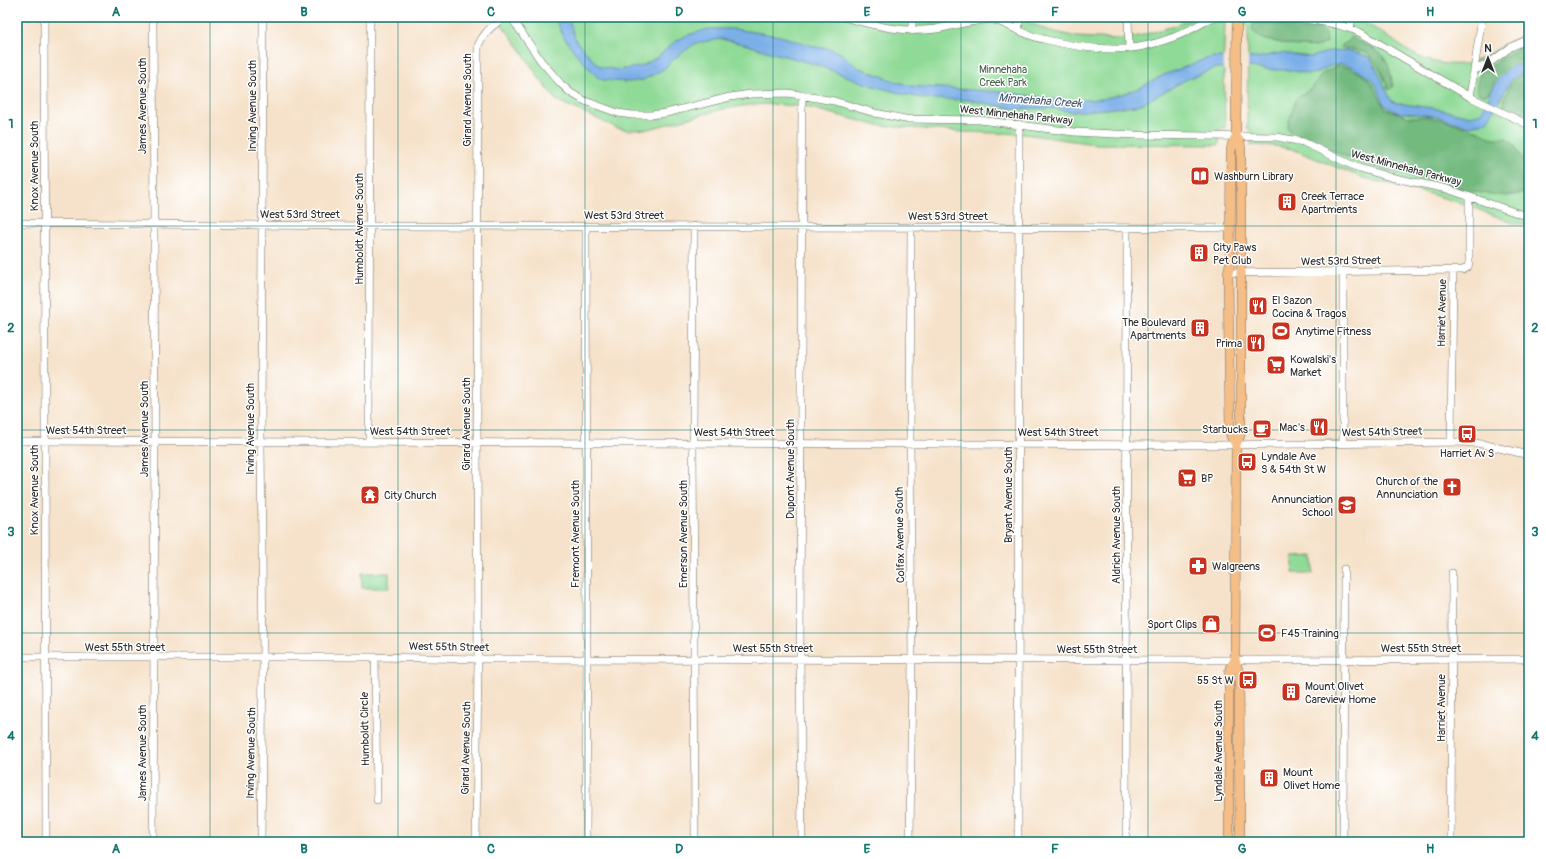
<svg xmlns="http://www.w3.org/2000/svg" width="1546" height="859" font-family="Pangolin,sans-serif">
  <rect width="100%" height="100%" fill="#fff"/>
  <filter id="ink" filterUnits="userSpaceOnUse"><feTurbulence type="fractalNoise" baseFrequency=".025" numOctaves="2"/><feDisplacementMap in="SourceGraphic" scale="8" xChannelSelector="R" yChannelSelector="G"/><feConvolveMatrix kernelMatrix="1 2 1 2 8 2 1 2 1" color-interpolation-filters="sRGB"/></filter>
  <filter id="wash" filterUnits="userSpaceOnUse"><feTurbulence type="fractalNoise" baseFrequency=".012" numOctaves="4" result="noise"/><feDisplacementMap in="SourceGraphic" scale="16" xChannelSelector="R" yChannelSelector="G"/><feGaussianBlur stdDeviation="0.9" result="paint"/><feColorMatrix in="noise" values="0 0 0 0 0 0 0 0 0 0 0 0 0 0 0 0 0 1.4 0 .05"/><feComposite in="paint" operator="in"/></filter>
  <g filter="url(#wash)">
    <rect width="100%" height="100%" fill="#f6e2ca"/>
    <path fill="#8fda96" stroke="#5d8260" d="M496,17H878L904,20H922L947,17H1017L1047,30L1077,37L1118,39L1139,36L1177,25L1193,17H1222L1225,24L1223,70H1224L1225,128L1219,129V145L1094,144L1024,134L961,132L875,125L807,107L771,104L749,105L719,110L649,129L628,130L617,128L556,100L539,78L521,50Z
      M1245,17H1348C1359,21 1369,25 1379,31C1405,47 1415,61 1447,64C1454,64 1462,65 1469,63C1490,56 1509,41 1529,32V226L1513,223L1464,204L1430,194L1363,178L1292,149L1275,146L1251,145V130L1247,128L1248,28L1244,23Z
      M1313,556V573H1293V557Z
      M362,573H389V588H362Z"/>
    <path fill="#73ba7f" stroke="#4f7255" d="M1259,23L1309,27L1320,29L1325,32L1327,43L1316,47L1295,46L1262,39L1252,30L1253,24Z
      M1350,37C1354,38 1357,41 1361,43C1386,53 1389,61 1393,87L1389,90L1379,67L1367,53L1341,47L1343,44L1348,42Z
      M1529,44V58C1515,60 1503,68 1495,80C1492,86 1491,92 1485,95L1479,94C1475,87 1477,79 1481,72L1520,47Z
      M1337,66C1350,67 1367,74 1374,87C1378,94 1381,102 1385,109L1409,117H1428L1446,121L1479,131L1487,136L1494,138H1506L1514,144L1524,163L1529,167V192L1508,196L1481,193L1467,190L1442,182L1390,171L1356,161L1309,140L1293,135L1287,127L1296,99L1313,87L1322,74Z
      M1529,73V116C1524,117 1521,115 1516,114C1502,110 1500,103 1508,91C1509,88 1510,84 1512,82C1516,77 1524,74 1529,73Z"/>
    <path fill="#7aafe8" stroke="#526d8a" d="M555,17H568L576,41L595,62L601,67L619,70L642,66L658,57L674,42L685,36L708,29H734L780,36L820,48H828L841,53L857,67L895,81L911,86L1003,92L1065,101L1102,99L1122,94L1137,89L1164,75L1205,59L1213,57L1257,58L1280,53L1311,57L1331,51L1345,50L1357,53L1369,57L1376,67L1391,100L1396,103L1433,108L1471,116L1481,113C1494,89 1498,64 1529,62V71L1518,75L1511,80L1490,117L1486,122L1480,124L1469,126L1433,116L1396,112L1385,106L1376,85L1371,79L1354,68L1342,64L1330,66L1317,73L1308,74L1290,70H1274L1249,67L1217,68L1189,78L1144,103L1135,106L1084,111L1072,112L1052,108L1015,109L969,100L928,99L907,95L870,85L814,64L766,51L748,45L721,39L696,43L675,58L664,69L643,80L629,82L614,81L604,80L597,77L577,55L563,36Z"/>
    <path fill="#f6e2ca" d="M1223,56H1248V69L1223,70Z"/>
  </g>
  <g filter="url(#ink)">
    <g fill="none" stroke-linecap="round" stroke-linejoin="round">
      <defs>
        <path id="minor" d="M44,17L46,842
          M511,17L541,61L561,84L571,93L585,101L618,113L632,115H651L666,113L730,97L751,94L788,93L834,101L875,113L905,119L980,120L1074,132L1135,135L1277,137L1303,142L1356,167L1390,177L1447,189L1529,217
          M844,17C874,26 905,33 936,29C955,26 973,19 992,20C999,20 1003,24 1009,26C1020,31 1032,37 1043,39C1074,47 1107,52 1139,47C1150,45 1163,41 1174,37C1188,32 1201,23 1214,17
          M912,17V31
          M1128,17L1129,48
          M1277,17C1306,19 1335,21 1361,33L1470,97L1529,125
          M1350,28L1352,17
          M1018,30L1020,17
          M1475,70L1488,64L1511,47L1529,39
          M1470,97L1482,17
          M17,223L377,226L1230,228
          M694,226L693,442L695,842
          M1343,272V443
          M1228,273L1463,270L1468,267L1469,262V197
          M17,441L1220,445L1463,442L1482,444L1529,455
          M369,442L370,17
          M1451,442L1453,271
          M17,657H375L478,659L1248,660L1529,659
          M375,657L377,800
          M153,842L155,442L153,17
          M261,842L263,658L261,442L263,17
          M476,842L478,659L477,442L478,46C484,31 492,27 504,17
          M586,842L587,658L586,226
          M802,842L800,659L802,95
          M910,842L912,659L910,443L911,227
          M1018,842L1019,124
          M1126,842L1127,228
          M1343,842L1344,569
          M1451,842L1452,573"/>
        <path id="major" d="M1236,136L1240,142L1241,151V431L1240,436L1236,444L1235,660L1239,673L1240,842
          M1236,444L1231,436L1230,431L1228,273L1230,264L1231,151L1232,145L1236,136L1237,17
          M1229,842V676L1230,668L1235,660"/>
      </defs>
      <use href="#minor" stroke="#726b63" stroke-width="8"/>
      <use href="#major" stroke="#726b63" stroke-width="10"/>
      <use href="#minor" stroke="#fff" stroke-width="7"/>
      <use href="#major" stroke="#f6be87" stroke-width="9"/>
    </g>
  </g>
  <path fill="none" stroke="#0f766e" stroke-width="1" stroke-opacity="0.55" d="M210,17V842M398,17V842M585,17V842M773,17V842M961,17V842M1148,17V842M1336,17V842M17,226H1529M17,430H1529M17,633H1529"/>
  <defs>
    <symbol id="library-square" viewBox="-11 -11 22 22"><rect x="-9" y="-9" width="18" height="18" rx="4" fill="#c8321e" stroke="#fff"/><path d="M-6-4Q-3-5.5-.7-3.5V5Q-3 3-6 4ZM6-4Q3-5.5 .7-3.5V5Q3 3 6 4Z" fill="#fff"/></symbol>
    <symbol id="building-square" viewBox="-11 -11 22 22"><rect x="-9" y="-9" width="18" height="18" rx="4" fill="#c8321e" stroke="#fff"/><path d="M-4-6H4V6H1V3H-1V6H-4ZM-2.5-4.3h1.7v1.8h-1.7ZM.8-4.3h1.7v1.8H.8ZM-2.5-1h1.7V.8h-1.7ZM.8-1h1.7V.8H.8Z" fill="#fff"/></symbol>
    <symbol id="restaurant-square" viewBox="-11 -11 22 22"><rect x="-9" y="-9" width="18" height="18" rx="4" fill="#c8321e" stroke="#fff"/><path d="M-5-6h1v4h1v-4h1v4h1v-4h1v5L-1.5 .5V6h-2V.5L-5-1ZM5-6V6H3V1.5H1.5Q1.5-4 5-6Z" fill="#fff"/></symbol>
    <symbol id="stadium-square" viewBox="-11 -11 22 22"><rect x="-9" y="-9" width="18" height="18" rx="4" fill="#c8321e" stroke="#fff"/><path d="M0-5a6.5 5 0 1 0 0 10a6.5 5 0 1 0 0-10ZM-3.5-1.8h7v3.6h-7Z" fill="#fff"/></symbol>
    <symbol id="supermarket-square" viewBox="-11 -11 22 22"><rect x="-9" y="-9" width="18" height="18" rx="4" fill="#c8321e" stroke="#fff"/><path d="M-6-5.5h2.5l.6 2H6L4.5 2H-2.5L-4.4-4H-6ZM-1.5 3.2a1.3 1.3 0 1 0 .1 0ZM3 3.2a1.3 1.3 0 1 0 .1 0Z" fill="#fff"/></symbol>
    <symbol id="cafe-square" viewBox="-11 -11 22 22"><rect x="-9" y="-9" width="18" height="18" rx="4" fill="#c8321e" stroke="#fff"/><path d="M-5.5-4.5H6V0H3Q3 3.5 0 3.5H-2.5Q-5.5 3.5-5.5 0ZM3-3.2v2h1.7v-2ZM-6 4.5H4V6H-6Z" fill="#fff"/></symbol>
    <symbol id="bus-square" viewBox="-11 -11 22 22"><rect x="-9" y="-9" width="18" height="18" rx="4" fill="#c8321e" stroke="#fff"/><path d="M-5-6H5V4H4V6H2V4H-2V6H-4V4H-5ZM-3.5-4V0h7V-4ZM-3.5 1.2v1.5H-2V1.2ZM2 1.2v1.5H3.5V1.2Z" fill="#fff"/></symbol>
    <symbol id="church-square" viewBox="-11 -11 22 22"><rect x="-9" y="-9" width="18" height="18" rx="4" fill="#c8321e" stroke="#fff"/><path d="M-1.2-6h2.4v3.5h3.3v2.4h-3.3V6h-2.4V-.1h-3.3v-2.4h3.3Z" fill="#fff"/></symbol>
    <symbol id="temple-square" viewBox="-11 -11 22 22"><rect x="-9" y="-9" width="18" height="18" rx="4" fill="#c8321e" stroke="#fff"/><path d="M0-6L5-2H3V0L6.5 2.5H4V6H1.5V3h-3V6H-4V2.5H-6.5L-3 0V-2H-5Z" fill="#fff"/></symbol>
    <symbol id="school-square" viewBox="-11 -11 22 22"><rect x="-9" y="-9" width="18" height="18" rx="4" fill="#c8321e" stroke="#fff"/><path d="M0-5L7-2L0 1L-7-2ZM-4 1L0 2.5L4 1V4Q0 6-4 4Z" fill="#fff"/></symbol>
    <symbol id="pharmacy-square" viewBox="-11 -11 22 22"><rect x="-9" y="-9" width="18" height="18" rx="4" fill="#c8321e" stroke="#fff"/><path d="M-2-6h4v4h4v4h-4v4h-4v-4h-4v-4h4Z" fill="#fff"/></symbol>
    <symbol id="shop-square" viewBox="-11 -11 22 22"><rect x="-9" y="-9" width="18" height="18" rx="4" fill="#c8321e" stroke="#fff"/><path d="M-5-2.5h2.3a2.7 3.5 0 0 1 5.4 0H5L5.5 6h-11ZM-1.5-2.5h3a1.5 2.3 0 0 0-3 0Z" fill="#fff"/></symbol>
  </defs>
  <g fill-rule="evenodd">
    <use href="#library-square" x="1189" y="165" width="22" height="22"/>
    <use href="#building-square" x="1276" y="191" width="22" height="22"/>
    <use href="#building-square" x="1188" y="242" width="22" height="22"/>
    <use href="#restaurant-square" x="1247" y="295" width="22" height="22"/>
    <use href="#building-square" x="1189" y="317" width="22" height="22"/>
    <use href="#stadium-square" x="1270" y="320" width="22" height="22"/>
    <use href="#restaurant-square" x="1245" y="332" width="22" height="22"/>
    <use href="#supermarket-square" x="1265" y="354" width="22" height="22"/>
    <use href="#restaurant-square" x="1308" y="416" width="22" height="22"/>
    <use href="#cafe-square" x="1251" y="418" width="22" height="22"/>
    <use href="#bus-square" x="1456" y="423" width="22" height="22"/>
    <use href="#bus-square" x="1236" y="451" width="22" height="22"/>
    <use href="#supermarket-square" x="1176" y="467" width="22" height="22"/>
    <use href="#church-square" x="1441" y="476" width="22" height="22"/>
    <use href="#temple-square" x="359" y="484" width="22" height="22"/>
    <use href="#school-square" x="1336" y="494" width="22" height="22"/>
    <use href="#pharmacy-square" x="1187" y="555" width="22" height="22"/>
    <use href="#shop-square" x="1200" y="613" width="22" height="22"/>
    <use href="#stadium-square" x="1256" y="622" width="22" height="22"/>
    <use href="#bus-square" x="1237" y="669" width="22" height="22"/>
    <use href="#building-square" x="1280" y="681" width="22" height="22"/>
    <use href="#building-square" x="1258" y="767" width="22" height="22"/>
  </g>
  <g text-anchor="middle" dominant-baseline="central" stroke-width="3" stroke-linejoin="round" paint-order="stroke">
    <g font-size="11" fill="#49604b" stroke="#fff">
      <text x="1003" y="69">Minnehaha<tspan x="1003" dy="13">Creek Park</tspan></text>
    </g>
    <g font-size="11" fill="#2b2b2b" stroke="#fff">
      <text transform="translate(467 100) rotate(-90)">Girard Avenue South</text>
      <text transform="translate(142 106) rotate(-90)">James Avenue South</text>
      <text transform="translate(252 106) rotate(-90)">Irving Avenue South</text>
      <text transform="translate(1016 115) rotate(6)">West Minnehaha Parkway</text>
      <text transform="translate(34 166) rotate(-90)">Knox Avenue South</text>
      <text transform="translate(1406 168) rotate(15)">West Minnehaha Parkway</text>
      <text x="300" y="214">West 53rd Street</text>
      <text x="624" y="215">West 53rd Street</text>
      <text x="948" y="216">West 53rd Street</text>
      <text transform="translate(359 229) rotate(-90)">Humboldt Avenue South</text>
      <text transform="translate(1341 261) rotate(-1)">West 53rd Street</text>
      <text transform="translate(1442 313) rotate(-89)">Harriet Avenue</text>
      <text transform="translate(466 424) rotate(-90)">Girard Avenue South</text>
      <text transform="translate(144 429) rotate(-90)">James Avenue South</text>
      <text transform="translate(250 429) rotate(-90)">Irving Avenue South</text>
      <text x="86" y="430">West 54th Street</text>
      <text x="410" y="431">West 54th Street</text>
      <text x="734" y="432">West 54th Street</text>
      <text x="1058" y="432">West 54th Street</text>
      <text transform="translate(1382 432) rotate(-1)">West 54th Street</text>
      <text transform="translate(790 469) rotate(-90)">Dupont Avenue South</text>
      <text transform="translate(34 490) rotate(-90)">Knox Avenue South</text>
      <text transform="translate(1008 495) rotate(-90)">Bryant Avenue South</text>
      <text transform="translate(575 534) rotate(-90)">Fremont Avenue South</text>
      <text transform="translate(683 534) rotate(-90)">Emerson Avenue South</text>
      <text transform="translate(900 535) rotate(-91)">Colfax Avenue South</text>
      <text transform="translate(1116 535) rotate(-90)">Aldrich Avenue South</text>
      <text x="125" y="647">West 55th Street</text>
      <text transform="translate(449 647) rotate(1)">West 55th Street</text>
      <text x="773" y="648">West 55th Street</text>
      <text x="1421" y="648">West 55th Street</text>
      <text x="1097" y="649">West 55th Street</text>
      <text transform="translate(1441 708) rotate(-90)">Harriet Avenue</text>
      <text transform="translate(365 729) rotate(-91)">Humboldt Circle</text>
      <text transform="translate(466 748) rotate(-89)">Girard Avenue South</text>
      <text transform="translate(1218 751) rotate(-90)">Lyndale Avenue South</text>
      <text transform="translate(142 753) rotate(-90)">James Avenue South</text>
      <text transform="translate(251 753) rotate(-89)">Irving Avenue South</text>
    </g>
    <g font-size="11" fill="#2b2b2b" stroke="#fff" text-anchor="start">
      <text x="1214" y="176">Washburn Library</text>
      <text x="1301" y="196">Creek Terrace<tspan x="1301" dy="13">Apartments</tspan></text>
      <text x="1213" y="247">City Paws<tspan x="1213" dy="13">Pet Club</tspan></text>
      <text x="1272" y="300">El Sazon<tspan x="1272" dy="13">Cocina &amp; Tragos</tspan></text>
      <text x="1186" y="322" text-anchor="end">The Boulevard<tspan x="1186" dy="13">Apartments</tspan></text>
      <text x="1295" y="331">Anytime Fitness</text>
      <text x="1242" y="343" text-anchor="end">Prima</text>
      <text x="1290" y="359">Kowalski's<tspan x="1290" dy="13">Market</tspan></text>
      <text x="1305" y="427" text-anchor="end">Mac's</text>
      <text x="1248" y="429" text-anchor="end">Starbucks</text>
      <text x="1467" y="453" text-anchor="middle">Harriet Av S</text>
      <text x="1261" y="456">Lyndale Ave<tspan x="1261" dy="13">S &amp; 54th St W</tspan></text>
      <text x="1201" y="478">BP</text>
      <text x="1438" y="481" text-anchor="end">Church of the<tspan x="1438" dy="13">Annunciation</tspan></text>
      <text x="384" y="495">City Church</text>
      <text x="1333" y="499" text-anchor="end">Annunciation<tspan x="1333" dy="13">School</tspan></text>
      <text x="1212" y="566">Walgreens</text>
      <text x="1197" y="624" text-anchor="end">Sport Clips</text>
      <text x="1281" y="633">F45 Training</text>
      <text x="1234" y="680" text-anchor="end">55 St W</text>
      <text x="1305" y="686">Mount Olivet<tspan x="1305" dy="13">Careview Home</tspan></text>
      <text x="1283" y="772">Mount<tspan x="1283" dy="13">Olivet Home</tspan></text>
    </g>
    <g font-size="12" font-style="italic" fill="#47596d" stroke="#fff">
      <text transform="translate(1040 101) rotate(4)">Minnehaha Creek</text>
    </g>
  </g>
  <rect width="1546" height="859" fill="none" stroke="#fff" stroke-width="44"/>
  <g transform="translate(1488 58)" stroke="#ffffff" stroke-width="3" paint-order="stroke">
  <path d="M0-3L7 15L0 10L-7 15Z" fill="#2b2b2b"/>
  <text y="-6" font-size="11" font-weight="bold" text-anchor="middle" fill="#2b2b2b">N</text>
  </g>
  <rect x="22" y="22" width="1502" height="815" fill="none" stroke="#0f766e" stroke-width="1.5"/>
  <g font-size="13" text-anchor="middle" font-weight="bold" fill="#0f766e">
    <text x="116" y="16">A</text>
    <text x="304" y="16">B</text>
    <text x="491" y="16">C</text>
    <text x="679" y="16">D</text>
    <text x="867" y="16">E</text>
    <text x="1055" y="16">F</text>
    <text x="1242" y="16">G</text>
    <text x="1430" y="16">H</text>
    <text x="11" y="128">1</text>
    <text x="1535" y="128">1</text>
    <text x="11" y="332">2</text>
    <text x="1535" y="332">2</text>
    <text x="11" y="536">3</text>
    <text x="1535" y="536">3</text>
    <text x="11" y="740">4</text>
    <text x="1535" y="740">4</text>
    <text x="116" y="853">A</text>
    <text x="304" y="853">B</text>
    <text x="491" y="853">C</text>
    <text x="679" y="853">D</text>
    <text x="867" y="853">E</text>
    <text x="1055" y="853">F</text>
    <text x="1242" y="853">G</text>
    <text x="1430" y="853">H</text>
  </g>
</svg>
